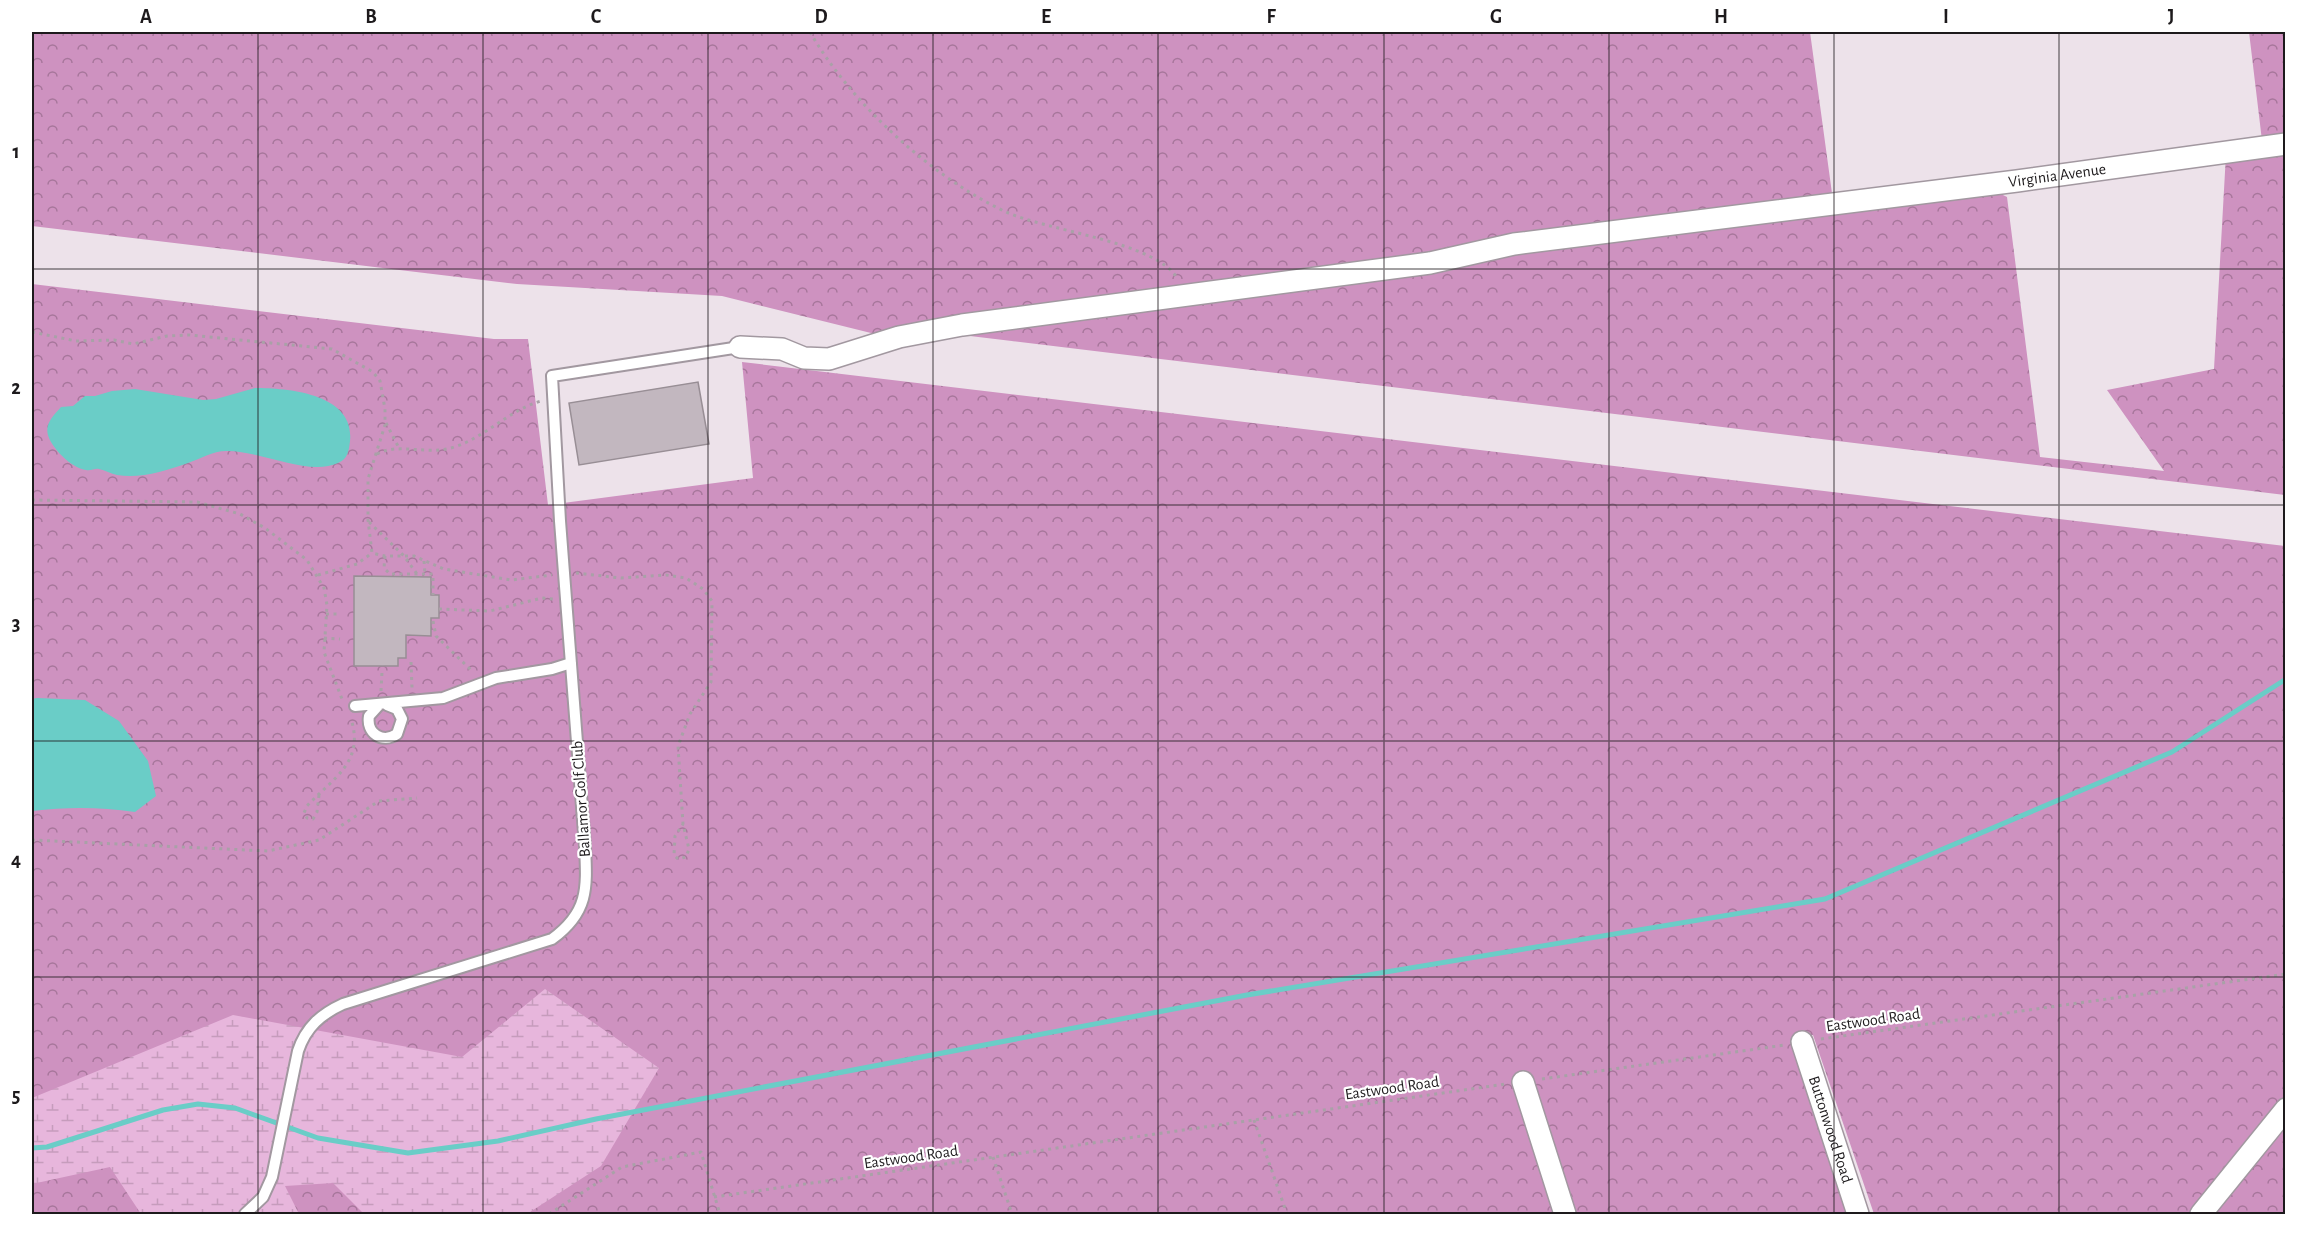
<svg xmlns="http://www.w3.org/2000/svg" width="2317" height="1246" font-family="'Alegreya Sans',sans-serif">
  <defs>
    <pattern id="forest-crowns" width="20" height="18" patternUnits="userSpaceOnUse" patternTransform="scale(1.5)"><rect width="20" height="18" fill="#ce92c0"/><path d="M2 6a3 3 0 1 1 6 0M12 15a3 3 0 1 1 6 0" fill="none" stroke="#a7769b"/></pattern>
    <pattern id="wetland-marsh" width="20" height="14" patternUnits="userSpaceOnUse" patternTransform="scale(1.5)"><rect width="20" height="14" fill="#e7b6dc"/><path d="M1 5h8M5 5V1M11 12h8M15 12V8" fill="none" stroke="#c69cbc"/></pattern>
  </defs>
  <rect width="100%" height="100%" fill="#ede2ea"/>
  <path fill="url(#forest-crowns)" d="M32,32H1810L1834,208L1987,187L2007,197L2040,457L2164,471L2107,390L2214,369L2226,154L2263,149L2249,32H2285V495L970,336L871,333L722,296L517,284L32,226Z
    M32,284L494,339H528L548,505L753,478L742,362L2285,546V1214H1874L1813,1035L1793,1038L1846,1214H32Z"/>
  <path fill="url(#wetland-marsh)" d="M545,989L659,1068L601,1166L527,1214H364L333,1183L285,1186L299,1214H141L110,1167L32,1184V1098L233,1015L462,1057Z"/>
  <path fill="#6acdc7" d="M255,388C289,388 355,394 350,441C349,450 348,459 338,463C308,477 260,450 226,451C213,451 200,459 188,463C165,471 140,479 117,475C111,474 105,470 99,469C95,468 91,471 86,470C73,468 58,454 51,442C42,427 51,418 61,407L73,406L85,396H95L112,391L135,389L203,400L216,399Z
    M37,698L85,700L119,721L148,761L156,796L135,812C100,807 67,807 32,811V699Z"/>
  <g fill="none" stroke-linecap="round" stroke-linejoin="round">
    <path stroke="#6acdc7" stroke-width="5" d="M32,1148L47,1147L163,1110L198,1104L235,1108L318,1138L408,1153L498,1141L596,1119L1247,995L1825,899L2172,752L2286,679"/>
  </g>
  <path fill="#c2b7bf" stroke="#988e95" stroke-width="1.5" d="M698,382L709,444L579,465L569,403Z
    M354,576L431,577V595H439V618H431V636L406,635V658H398V666H354Z"/>
  <g fill="none" stroke-linecap="round" stroke-linejoin="round">
    <defs>
      <path id="service" d="M379,705L369,716C366,733 382,744 397,734L402,719L397,709L387,705
        M355,706L443,698L496,678L552,669L571,663
        M245,1214L263,1197L272,1177L298,1051C306,1027 321,1014 343,1004L552,939C589,912 587,888 585,846L560,521L552,376L740,347"/>
      <g id="minor">
        <path id="s1" d="M740,347L782,349L804,358L829,359L899,337L962,325L1430,263L1514,244L2017,181L2286,144"/>
        <path id="s2" d="M1802,1042L1858,1214"/>
        <path d="M1523,1082L1565,1214"/>
        <path d="M2201,1214L2286,1109"/>
      </g>
    </defs>
    <use href="#service" stroke="#a298a0" stroke-width="14"/>
    <use href="#minor" stroke="#a298a0" stroke-width="24"/>
    <path stroke="#a9a1a7" stroke-width="3" stroke-dasharray="3 4.5" stroke-linecap="butt" d="M810,32C851,103 931,177 1006,212C1048,231 1156,242 1177,278
      M32,332L76,341L114,340L133,344L167,336L189,335L332,349L373,372L380,381L385,409V425L368,479V520L372,553L385,556H414L444,569L511,580L552,575
      M386,423L399,448
      M377,454C398,442 428,456 454,447C486,437 509,410 541,401
      M32,500L197,502L240,514L265,528L307,560L324,588L327,605L324,652L342,699
      M369,522L404,556L417,574
      M385,556L384,568L390,574H433V595
      M424,561L425,574
      M576,573L621,578L666,575L686,578L703,589L712,601L711,682L690,714L678,746L683,824L689,849L686,857L678,859L674,855L675,836L683,824
      M318,575L357,564L372,553
      M439,609L490,611L542,598L553,599
      M326,614H339
      M433,621L436,636L473,672
      M324,638L340,639
      M411,662L412,688
      M381,691L382,672
      M319,795L317,812L313,819L307,818L304,813L307,806C333,778 365,762 351,719
      M32,840L268,851L319,840L379,801L417,798
      M1821,1039L2286,974
      M1542,1079L1785,1045
      M1254,1120L1287,1214
      M993,1157L1012,1214
      M714,1197L1506,1084
      M549,1214L622,1167L701,1152L720,1214"/>
    <use href="#service" stroke="#fff" stroke-width="10"/>
    <use href="#minor" stroke="#fff" stroke-width="21"/>
  </g>
  <path fill="none" stroke="#1d1a1c" stroke-width="1.5" stroke-opacity="0.55" d="M258,32V1214M483,32V1214M708,32V1214M933,32V1214M1158,32V1214M1384,32V1214M1609,32V1214M1834,32V1214M2059,32V1214M32,269H2286M32,505H2286M32,741H2286M32,977H2286"/>
  <g text-anchor="middle" dominant-baseline="central" stroke-width="4.5" stroke-linejoin="round" paint-order="stroke">
    <g font-size="16" fill="#1d1a1c" stroke="#fff">
      <text stroke="none"><textPath href="#s1" startOffset="1334">Virginia Avenue</textPath></text>
      <text transform="translate(581 799) rotate(-94)">Ballamor Golf Club</text>
      <text transform="translate(1873 1020) rotate(-8)">Eastwood Road</text>
      <text transform="translate(1392 1088) rotate(-8)">Eastwood Road</text>
      <text stroke="none"><textPath href="#s2" startOffset="92">Buttonwood Road</textPath></text>
      <text transform="translate(911 1157) rotate(-8)">Eastwood Road</text>
    </g>
  </g>
  <rect width="2317" height="1246" fill="none" stroke="#ffffff" stroke-width="66"/>
  <rect x="33" y="33" width="2251" height="1180" fill="none" stroke="#1d1a1c" stroke-width="2"/>
  <g font-size="20" text-anchor="middle" font-weight="bold" fill="#1d1a1c">
    <text x="146" y="23">A</text>
    <text x="371" y="23">B</text>
    <text x="596" y="23">C</text>
    <text x="821" y="23">D</text>
    <text x="1046" y="23">E</text>
    <text x="1271" y="23">F</text>
    <text x="1496" y="23">G</text>
    <text x="1721" y="23">H</text>
    <text x="1946" y="23">I</text>
    <text x="2171" y="23">J</text>
    <text x="16" y="158">1</text>
    <text x="16" y="394">2</text>
    <text x="16" y="630">3</text>
    <text x="16" y="866">4</text>
    <text x="16" y="1102">5</text>
  </g>
</svg>
